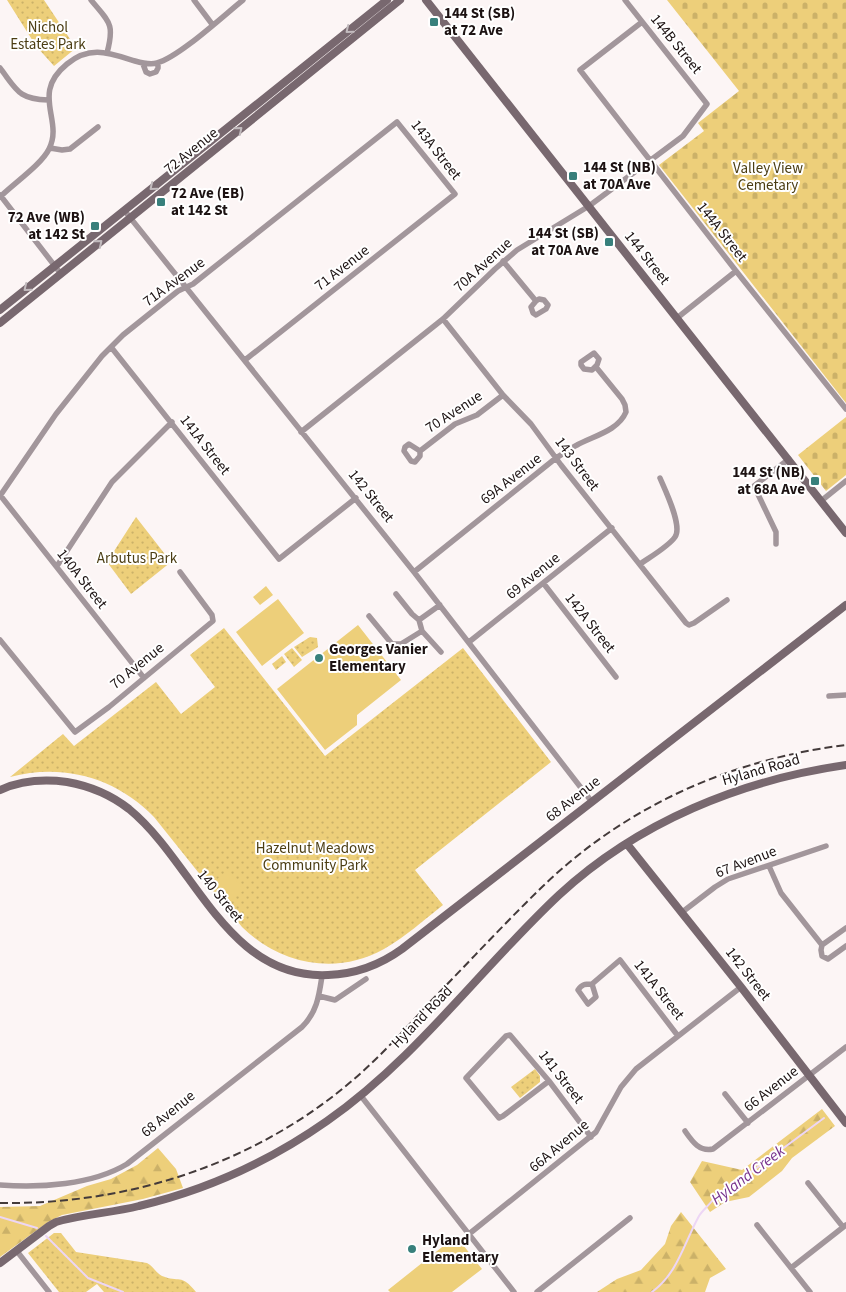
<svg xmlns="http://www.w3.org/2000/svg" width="846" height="1292" font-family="'Source Sans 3',sans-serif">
  <defs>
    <pattern id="forest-firs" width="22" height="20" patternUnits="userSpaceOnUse" patternTransform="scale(1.25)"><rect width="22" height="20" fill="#edcf7a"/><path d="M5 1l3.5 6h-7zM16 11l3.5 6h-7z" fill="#cbb168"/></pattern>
    <pattern id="cemetery-stones" width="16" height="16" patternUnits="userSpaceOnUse" patternTransform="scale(1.25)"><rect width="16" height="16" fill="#edcf7a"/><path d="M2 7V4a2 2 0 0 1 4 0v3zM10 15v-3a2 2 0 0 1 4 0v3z" fill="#cbb168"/></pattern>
    <pattern id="park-dots" width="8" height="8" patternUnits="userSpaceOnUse" patternTransform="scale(1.25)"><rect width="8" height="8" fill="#edcf7a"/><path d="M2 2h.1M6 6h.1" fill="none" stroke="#cbb168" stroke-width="1.8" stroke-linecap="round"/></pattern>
  </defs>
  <rect width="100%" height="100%" fill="#fcf5f5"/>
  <path fill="url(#forest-firs)" d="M822,1109L835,1126L792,1158L782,1171L749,1197L725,1202L710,1212L690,1182L702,1161L742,1170Z
    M158,1148L176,1169L183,1188L143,1199L62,1215L48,1222L0,1257V1207L40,1206L87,1186L111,1179L137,1165Z
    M681,1212L726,1269L710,1278L705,1292H597L617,1279L641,1270L665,1244L671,1226Z"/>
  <path fill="url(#cemetery-stones)" d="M667,0H846V403L659,165L704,131L698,123L739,91Z
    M846,417V475L826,491L798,455Z"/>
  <path fill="url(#park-dots)" d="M7,0H44L76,48L54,66L36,46Z
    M136,517L171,562L131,594L107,562Z
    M224,628L325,756L463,648L551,762L415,870L443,905C424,920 405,937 384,949C336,976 280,964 242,927L154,817C116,778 64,763 10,777L63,734L74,746L156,682L181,714L215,687L190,655Z
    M310,637L317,638L318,647L302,657L294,647Z
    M292,648L302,660L294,667L284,654Z
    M282,656L286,662L276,670L272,664Z
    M535,1069L540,1076V1082L520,1098L511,1087Z
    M54,1233H61L76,1252L147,1263C153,1266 156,1273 162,1276C179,1283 181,1273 196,1292H104L97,1284L86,1292H59L28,1253Z"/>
  <path fill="#edcf7a" d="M266,586L273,595L260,605L253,597Z
    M278,599L304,633L262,666L236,632Z
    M358,625L401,680L357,715V725L325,750L277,689Z
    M228,870L244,890L230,901L215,881Z
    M456,1236L482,1269L452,1292H390L388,1290Z"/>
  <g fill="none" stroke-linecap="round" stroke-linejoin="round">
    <path stroke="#edd6f5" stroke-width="2" d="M0,1217L37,1228
      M46,1236L88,1278L123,1292
      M652,1292C678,1273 684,1243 699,1216C702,1211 708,1206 712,1201L824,1118"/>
    <path stroke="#a2969b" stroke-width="5.5" d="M91,0C109,22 115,23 107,53
      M194,0L212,24
      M642,22L580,70L736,271L846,409
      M143,64L146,72L150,74L156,72L158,68V63
      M0,68C17,90 18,99 48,100
      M50,148L62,150L70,149L98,127
      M0,195L61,274
      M0,197C13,184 42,164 49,149C64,120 30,94 67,64C90,45 109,53 135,61C142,63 150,65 157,63C179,57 223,16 243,0
      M124,210L414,572L592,802
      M503,261L536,301
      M539,299L544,300L548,305L546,309L536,315L533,313L531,307L536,301Z
      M677,318L736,271
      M443,319L503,395L531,424L561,465L686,623L689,625L694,623L727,600
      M111,347L279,559L356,498
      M594,353L599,359L597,365L592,370L584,369L581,365V362Z
      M301,432L443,319L495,269L517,250L589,206L683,136L707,104L625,0
      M409,444L420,451V456L415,462L411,461L404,451L405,447Z
      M420,451L455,424L477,415L503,395
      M0,495L144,678
      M0,496L56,414L102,356L123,335L178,291L193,284L397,122L455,194L245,360
      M821,501L846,481
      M776,544V532L754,486L789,459
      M640,564C650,557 668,547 675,537C683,526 665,490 660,478
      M57,566L112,482L172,422
      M414,572L556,458C563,454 569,449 577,445C593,436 618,431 626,412L625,405L622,399L596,367
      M544,584L616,677
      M396,594L412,614L419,620L422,631L441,652
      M369,616L392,644H401L422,631
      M419,620L440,605
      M0,640L75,732L109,707L213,621L212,615L180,572
      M469,642L612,528
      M829,696L846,695
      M769,866L781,893L822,945L821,950L822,956L828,959L846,946
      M681,913L715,887L728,879L826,846
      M822,945L846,928
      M592,984L596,997L588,1004L578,990C582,984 585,984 592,984L620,960L678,1036
      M319,996L335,1000L366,979
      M549,1081L503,1116L499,1118L466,1078L506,1036L510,1035L549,1081L591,1137
      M725,1094L748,1123
      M361,1096L514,1292
      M685,1131C692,1141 699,1152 713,1149L846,1047
      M808,1183L843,1227
      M0,1185C40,1188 92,1185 127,1164L302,1027C317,1012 319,996 322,976
      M757,1225L810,1292
      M469,1234L596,1132L621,1087L636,1069L741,987
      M16,1250L49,1292
      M791,1268L846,1225
      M537,1292L630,1218"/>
    <path stroke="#78686f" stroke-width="8" d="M426,0L846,533
      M0,310L387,0
      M0,323L400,0
      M0,790C20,781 45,779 67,782C90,786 111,795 129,809C195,863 227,980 328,975C356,974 380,965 402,949L846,605
      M627,844L741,987L846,1123
      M0,1263L49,1226L56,1222C83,1214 112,1213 139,1206C207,1190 270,1161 327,1121C416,1059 480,969 559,895C638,822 741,780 846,765"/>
    <path stroke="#433a3a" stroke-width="2" stroke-dasharray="8 4" stroke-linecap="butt" d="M0,1203C128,1205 255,1164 353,1080C381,1056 405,1029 430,1002C467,964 503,925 541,888C624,807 731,759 846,745"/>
  </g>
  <defs><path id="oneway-chevron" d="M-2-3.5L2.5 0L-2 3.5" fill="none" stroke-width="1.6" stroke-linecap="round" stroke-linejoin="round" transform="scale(1.25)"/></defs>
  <g stroke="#c2bbbe">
    <use href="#oneway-chevron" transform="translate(349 30) rotate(141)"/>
    <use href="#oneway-chevron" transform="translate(239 130) rotate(-39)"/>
    <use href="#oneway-chevron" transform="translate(153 187) rotate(141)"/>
    <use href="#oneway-chevron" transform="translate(99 243) rotate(-39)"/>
    <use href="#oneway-chevron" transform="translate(27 288) rotate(141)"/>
  </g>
  <g fill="#38807c" stroke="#fff" stroke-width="2">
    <rect x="429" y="17" width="10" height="10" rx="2.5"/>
    <rect x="568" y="171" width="10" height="10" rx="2.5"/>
    <rect x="156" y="197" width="10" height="10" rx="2.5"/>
    <rect x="90" y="221" width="10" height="10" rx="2.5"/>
    <rect x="604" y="237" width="10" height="10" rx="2.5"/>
    <rect x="810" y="476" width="10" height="10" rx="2.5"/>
    <circle cx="319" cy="658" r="5"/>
    <circle cx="412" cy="1249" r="5"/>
  </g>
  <g text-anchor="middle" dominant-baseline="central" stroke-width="4" stroke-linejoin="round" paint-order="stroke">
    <g font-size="15" font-weight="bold" fill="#1c1212" stroke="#fff" text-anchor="start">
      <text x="444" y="13">144 St (SB)<tspan x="444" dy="17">at 72 Ave</tspan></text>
      <text x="583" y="167">144 St (NB)<tspan x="583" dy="17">at 70A Ave</tspan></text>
      <text x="171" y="193">72 Ave (EB)<tspan x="171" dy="17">at 142 St</tspan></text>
      <text x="85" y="217" text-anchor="end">72 Ave (WB)<tspan x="85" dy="17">at 142 St</tspan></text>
      <text x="599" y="233" text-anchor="end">144 St (SB)<tspan x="599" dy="17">at 70A Ave</tspan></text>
      <text x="805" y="472" text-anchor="end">144 St (NB)<tspan x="805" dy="17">at 68A Ave</tspan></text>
      <text x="329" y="649">Georges Vanier<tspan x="329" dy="17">Elementary</tspan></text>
      <text x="422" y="1240">Hyland<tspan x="422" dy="17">Elementary</tspan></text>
    </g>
    <g font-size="15" fill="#4b3d13" stroke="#fff">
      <text x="48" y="27">Nichol<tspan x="48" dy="17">Estates Park</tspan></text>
      <text x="768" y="168">Valley View<tspan x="768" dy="17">Cemetary</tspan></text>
      <text x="137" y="558">Arbutus Park</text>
      <text x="315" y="848">Hazelnut Meadows<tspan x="315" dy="17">Community Park</tspan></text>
    </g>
    <g font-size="15" fill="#1c1212" stroke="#fff">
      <text transform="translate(676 44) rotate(51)">144B Street</text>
      <text transform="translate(436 150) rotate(52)">143A Street</text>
      <text transform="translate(191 151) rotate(-39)">72 Avenue</text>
      <text transform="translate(722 232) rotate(52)">144A Street</text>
      <text transform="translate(647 258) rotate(52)">144 Street</text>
      <text transform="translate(483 265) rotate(-42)">70A Avenue</text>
      <text transform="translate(342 268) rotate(-38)">71 Avenue</text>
      <text transform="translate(174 282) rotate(-36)">71A Avenue</text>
      <text transform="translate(454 412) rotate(-33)">70 Avenue</text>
      <text transform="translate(205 445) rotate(52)">141A Street</text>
      <text transform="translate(577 464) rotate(53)">143 Street</text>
      <text transform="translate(511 479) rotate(-38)">69A Avenue</text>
      <text transform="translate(371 496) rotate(51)">142 Street</text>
      <text transform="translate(533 576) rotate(-39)">69 Avenue</text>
      <text transform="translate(82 579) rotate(52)">140A Street</text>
      <text transform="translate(590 623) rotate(52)">142A Street</text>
      <text transform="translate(137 666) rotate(-39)">70 Avenue</text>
      <text transform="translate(761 770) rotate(-16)">Hyland Road</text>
      <text transform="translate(573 799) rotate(-38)">68 Avenue</text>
      <text transform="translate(746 862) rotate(-21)">67 Avenue</text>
      <text transform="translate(220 896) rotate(51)">140 Street</text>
      <text transform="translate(748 974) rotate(52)">142 Street</text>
      <text transform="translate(659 990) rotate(52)">141A Street</text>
      <text transform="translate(422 1017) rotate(-46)">Hyland Road</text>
      <text transform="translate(561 1077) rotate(52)">141 Street</text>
      <text transform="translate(771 1089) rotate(-38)">66 Avenue</text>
      <text transform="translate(168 1114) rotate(-39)">68 Avenue</text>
      <text transform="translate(559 1146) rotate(-40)">66A Avenue</text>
    </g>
    <g font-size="16" font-style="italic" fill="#78348e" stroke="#fff">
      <text transform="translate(748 1175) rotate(-37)">Hyland Creek</text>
    </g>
  </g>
</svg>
